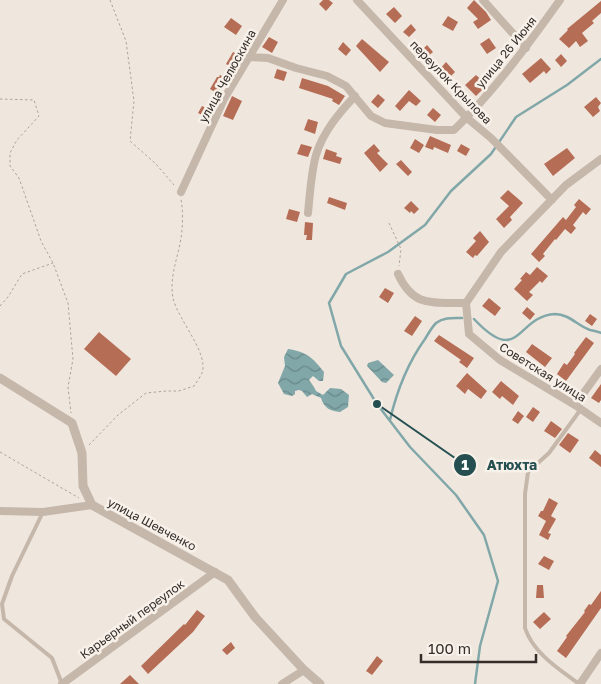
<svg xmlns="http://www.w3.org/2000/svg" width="601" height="684" font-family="'Golos Text',sans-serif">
  <defs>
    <pattern id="water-waves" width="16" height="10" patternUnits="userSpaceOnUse" patternTransform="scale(1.25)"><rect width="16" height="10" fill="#81a7a8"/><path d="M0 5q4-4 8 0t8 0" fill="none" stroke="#6a8889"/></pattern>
  </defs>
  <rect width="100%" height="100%" fill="#efe7de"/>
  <path fill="url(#water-waves)" d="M288,349C307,352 312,357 324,372L323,381H319L313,376L309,380L314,387L316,391L323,395L330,388L341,389L349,395L348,407L340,412C330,411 324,408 321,398L312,394L307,397L302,391L299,390L295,391V394L292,396L284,394L278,383L285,366L284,357Z
    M378,360L394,375L386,383L382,382L367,366L368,363Z"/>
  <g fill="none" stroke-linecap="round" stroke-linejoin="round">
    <path stroke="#81a7a8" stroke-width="2.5" d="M474,319C520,368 516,316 555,314C569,314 578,326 590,330C594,331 597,331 601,333
      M390,420C397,390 407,364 425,339C428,334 432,327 436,323C444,317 453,318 462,318
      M475,684L480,646L498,581L484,535L456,495L410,447L377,404L341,346L329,303L346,274L388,252L425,225L451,191L491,154L516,117L567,85L601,59"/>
  </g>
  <path fill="#b66d55" d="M323,0H329L333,3L326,11L319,4Z
    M474,0L486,12L491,20L478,29L473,22L478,19L467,8Z
    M601,1V13L592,21L594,23L582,33L588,41L580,47L576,41L569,48L559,39L568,30L567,29Z
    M394,7L402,16L395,23L386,14Z
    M448,16L458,22L453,31L442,25Z
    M231,18L242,26L236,35L224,27Z
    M411,24L416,30L409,37L403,32Z
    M269,37L278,42L272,53L262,47Z
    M489,38L496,48L487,54L480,44Z
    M362,39L389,62L380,72L356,46Z
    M343,42L351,50L346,56L338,49Z
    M427,45L433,52L426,58L420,52Z
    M233,52L241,56L233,68L226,64Z
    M561,54L567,61L561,67L555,60Z
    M541,58L551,69L546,74L544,71L530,83L522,74Z
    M446,62L455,72L448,79L439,70Z
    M277,69L287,72L284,81L274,78Z
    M220,75L226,78L218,94L210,89L217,77H219Z
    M476,75L487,85L476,96L465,85Z
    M302,78L328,86L345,96L339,105L332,101L333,99L299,88Z
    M409,90L421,101L416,106L409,101L400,111L395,106Z
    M378,94L385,100L378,108L371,102Z
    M232,96L242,101L233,120L223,116Z
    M596,97L601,103L598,107L600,111L593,117L584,107Z
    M202,106L212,111L208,118L198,113Z
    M433,108L441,115L435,122L427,115Z
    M308,119L318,122L315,134L304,130Z
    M430,136L451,145L448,153L434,147L433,150L425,147Z
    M415,139L424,145L419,153L410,148Z
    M301,144L312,147L308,157L297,154Z
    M374,144L380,151L377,153L388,164L380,172L364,153Z
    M461,144L470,149L466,156L457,151Z
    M567,148L575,158L553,176L544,164Z
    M326,149L337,153L336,156L342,158L340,164L323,159Z
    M401,160L412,172L408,176L396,164Z
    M508,190L523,203L510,217L512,220L504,228L496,219L509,206L500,198Z
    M329,197L347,203L345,210L327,203Z
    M579,199L591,209L586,215L583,212L573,225L576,228L571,234L565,229L556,240L555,239L543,254L545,256L539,262L531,254L563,217L566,220L576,207L574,205Z
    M411,201L419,209L414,214L411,211L410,213L404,208Z
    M289,209L300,212L297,222L286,219Z
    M305,222L313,223L312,240H306L307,235H304Z
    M480,231L489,242L477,256L475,255L473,258L466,252L476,241L473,238Z
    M537,267L548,276L542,283L540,281L529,292L533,295L527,301L514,289L522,280L520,279L526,272L530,275Z
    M385,288L394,293L388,303L379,297Z
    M489,298L501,308L495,316L482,306Z
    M527,307L535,314L530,320L522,313Z
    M590,314L597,319L592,326L585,321Z
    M415,316L422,321L412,336L404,331Z
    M99,332L131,359L116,376L84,349Z
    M439,335L474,358L467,368L459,362L461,360L434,341Z
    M586,337L594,343L566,381L557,374L564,363L567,365L575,354L574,353Z
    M532,344L552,358L545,367L526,352Z
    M467,373L487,391L481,399L468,389L465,394L456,386Z
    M501,381L519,396L513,405L502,396L500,399L492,392Z
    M601,384V400L599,403L591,398Z
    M533,407L540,412L533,422L526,417Z
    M518,411L524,416L518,424L512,420Z
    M551,421L562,429L555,438L544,431Z
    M568,433L579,440L570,453L559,445Z
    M595,450L601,455V467L589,458Z
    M549,498L558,503L551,516L556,519L548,533L551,534L548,540L539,535L546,521L538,516L541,511H543Z
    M544,556L554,561L549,570L538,564Z
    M537,585H543L544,598H536Z
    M601,591V608L566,658L557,651L567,637L566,636L585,612L584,611L589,604L591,605Z
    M197,610L205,616L193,632L148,674L141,666L184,624L185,625Z
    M544,612L551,619L540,629L533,622Z
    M231,642L235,648L227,655L222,650Z
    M377,656L383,661L372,675L366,671Z
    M130,675L139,684H120Z"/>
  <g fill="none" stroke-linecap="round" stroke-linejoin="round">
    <path stroke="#b1a296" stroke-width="1" stroke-dasharray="2.5 2.5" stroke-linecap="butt" d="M110,0L126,41L134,101L130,141L156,164L174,185
      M0,99L34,100L39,116L17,140L10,153V166L19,178L41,241L53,263L68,303L73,359L68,387L71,413
      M389,223L401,249L399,266
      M0,306L8,297L22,274L53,263
      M89,445L118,415L146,393L166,391H179L194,386C197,382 200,377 202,373C209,353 178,320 173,298C169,277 178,258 181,238C183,225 183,211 181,199
      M0,452L79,498"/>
    <path stroke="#c6b7ab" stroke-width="4" d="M43,512L12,576L2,604L4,619L52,658L62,684
      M579,684C559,669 533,653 525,628V494L528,472L549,453L581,409"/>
    <path stroke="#c6b7ab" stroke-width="8" d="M357,0L467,118L491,138L552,200
      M483,0L526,48
      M250,57L268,58L296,68L327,76L346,86L371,116L385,123L437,130H454C494,91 528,45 560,0
      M181,192L224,99L283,0
      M308,213C310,194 311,173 316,155C323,132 339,113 355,96
      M398,274C414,309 434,302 466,303
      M466,303L501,252L566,185L601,159
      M466,303L469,334L500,360L575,405L601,423
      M575,405L601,369
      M0,511L43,512L92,505
      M62,684L215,572
      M282,684L304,670
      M580,684L601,653"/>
    <path stroke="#c6b7ab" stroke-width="9" d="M0,378L72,423L82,453L83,486L92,505L228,580L255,617L304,670L320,684"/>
  </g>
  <g text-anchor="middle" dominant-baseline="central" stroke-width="5" stroke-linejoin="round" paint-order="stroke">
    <g font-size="12" fill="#342d29" stroke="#f7f1ea">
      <text transform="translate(506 52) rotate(-51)">улица 26 Июня</text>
      <text transform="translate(227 76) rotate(-61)">улица Челюскина</text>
      <text transform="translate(451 82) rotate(46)">переулок Крылова</text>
      <text transform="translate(543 372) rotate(32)">Советская улица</text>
      <text transform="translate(152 524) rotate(28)">улица Шевченко</text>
      <text transform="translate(132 619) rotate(-36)">Карьерный переулок</text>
    </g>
  </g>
  <path fill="none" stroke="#244e50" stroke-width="2" d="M377 404L465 465"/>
  <g fill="#244e50" stroke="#f7f1ea" stroke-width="2">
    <circle cx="377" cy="404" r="5"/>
    <circle cx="465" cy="465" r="12"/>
  </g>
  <g font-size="15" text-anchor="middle" font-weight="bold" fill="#fff">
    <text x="465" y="470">1</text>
  </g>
  <g font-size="14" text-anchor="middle" font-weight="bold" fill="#244e50" stroke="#f7f1ea" stroke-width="5" stroke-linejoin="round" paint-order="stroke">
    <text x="512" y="470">Атюхта</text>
  </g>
  <path d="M421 654v8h115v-8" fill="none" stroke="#342d29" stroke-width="2.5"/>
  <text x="428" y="654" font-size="15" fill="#342d29" stroke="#f7f1ea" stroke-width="4" paint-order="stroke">100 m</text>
</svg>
